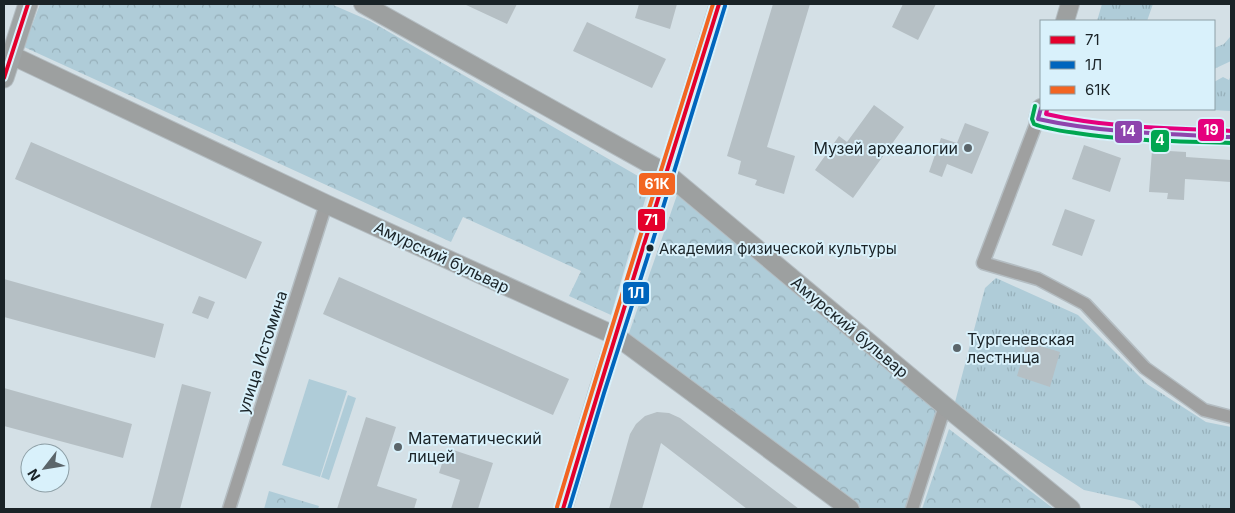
<svg xmlns="http://www.w3.org/2000/svg" width="1235" height="513" font-family="Inter,sans-serif">
  <defs>
    <pattern id="grass-tufts" width="24" height="20" patternUnits="userSpaceOnUse" patternTransform="scale(1.25)"><rect width="24" height="20" fill="#afccd8"/><path d="M3 7l-1-3M5 7V3M7 7l1-3M15 17l-1-3M17 17v-4M19 17l1-3" fill="none" stroke="#96afb9"/></pattern>
    <pattern id="park-crowns" width="20" height="18" patternUnits="userSpaceOnUse" patternTransform="scale(1.25)"><rect width="20" height="18" fill="#afccd8"/><path d="M2 6a3 3 0 1 1 6 0M12 15a3 3 0 1 1 6 0" fill="none" stroke="#96afb9"/></pattern>
  </defs>
  <rect width="100%" height="100%" fill="#d4e0e6"/>
  <path fill="url(#grass-tufts)" d="M1102,4H1153L1147,21H1097Z
    M1230,37L1231,38V61L1214,69V48L1224,44Z
    M1231,75V111L1189,109H1214V82L1223,77L1229,80Z
    M996,278L1078,315L1147,384L1206,422L1231,427V509H1143L1134,501L1084,490L954,406L985,288Z"/>
  <path fill="url(#park-crowns)" d="M40,4H331L370,21L650,183L611,315L569,296L581,271L463,217L451,242L24,47Z
    M677,195L937,410L905,509H862L628,336Z
    M949,429L1054,509H922Z
    M269,491L319,506L318,509H264Z"/>
  <path fill="#afccd8" d="M309,379L347,391L320,477L282,465Z
    M348,395L356,398L329,480L321,477Z"/>
  <path fill="#b5bfc4" d="M464,4H517L507,24Z
    M639,4H677L670,29L635,18Z
    M773,4H810L767,147L795,156L784,194L755,185L757,180L738,174L741,161L727,156Z
    M903,4H936L918,40L892,27Z
    M587,22L666,59L652,88L573,51Z
    M874,105L904,127L853,198L815,170L839,136L847,142Z
    M965,123L989,132L972,174L947,164L942,177L929,172L941,138L957,143Z
    M31,142L262,242L246,279L15,179Z
    M1084,145L1121,158L1110,192L1072,179Z
    M1152,150L1186,152V157L1231,160V182L1185,179L1184,200L1167,199L1168,193L1149,192Z
    M1065,209L1095,220L1082,256L1052,245Z
    M339,277L569,379L553,415L323,314Z
    M4,279L164,324L155,358L4,317Z
    M199,296L215,302L208,319L192,313Z
    M1027,342L1060,352L1050,387L1017,376Z
    M182,384L211,392L180,509H150Z
    M4,388L132,424L123,458L4,426Z
    M657,412L669,413L680,418L799,509H747L661,443L642,509H609L630,434L636,424L645,416Z
    M366,417L396,427L377,486L417,499L414,509H337Z
    M447,448L493,463L478,509H451L460,480L439,473Z"/>
  <g fill="none" stroke-linecap="round" stroke-linejoin="round">
    <defs>
      <path id="street" d="M1038,119L983,263L1038,279L1085,304L1145,368L1204,410L1231,417
        M229,509L326,204
        M912,509L945,406"/>
      <path id="secondary" d="M363,4L666,173L945,406L1071,509
        M1065,21L1070,4
        M4,53L11,55L326,204L616,336L850,509
        M1041,108L1038,119C1101,135 1167,134 1231,137
        M563,509L598,391L647,238L719,4"/>
      <path id="primary" d="M4,78L28,4"/>
    </defs>
    <use href="#street" stroke="#b4bdc2" stroke-width="15"/>
    <use href="#secondary" stroke="#b4bdc2" stroke-width="20"/>
    <use href="#primary" stroke="#b4bdc2" stroke-width="21"/>
    <use href="#street" stroke="#9fa0a0" stroke-width="12"/>
    <use href="#secondary" stroke="#9da0a0" stroke-width="18"/>
    <use href="#primary" stroke="#9fa4a5" stroke-width="19"/>
    <defs>
      <path id="bus-1" d="M4,78L28,4
        M563,509C613,340 667,172 719,4"/>
      <path id="bus-2" d="M569,509L604,393L653,240L725,6"/>
      <path id="bus-3" d="M557,507C607,339 661,172 713,4"/>
      <path id="bus-4" d="M1041,108L1038,119C1102,133 1166,134 1231,137"/>
      <path id="bus-5" d="M1035,106L1032,119L1034,124C1046,129 1062,131 1076,133C1127,141 1179,141 1231,143"/>
      <path id="bus-6" d="M1047,110L1046,114C1107,128 1169,128 1231,131"/>
    </defs>
    <use href="#bus-1" stroke="#d9f1fb" stroke-width="8"/>
    <use href="#bus-2" stroke="#d9f1fb" stroke-width="8"/>
    <use href="#bus-3" stroke="#d9f1fb" stroke-width="8"/>
    <use href="#bus-4" stroke="#d9f1fb" stroke-width="8"/>
    <use href="#bus-5" stroke="#d9f1fb" stroke-width="8"/>
    <use href="#bus-6" stroke="#d9f1fb" stroke-width="8"/>
    <use href="#bus-1" stroke="#e4002b" stroke-width="4"/>
    <use href="#bus-2" stroke="#0065bd" stroke-width="4"/>
    <use href="#bus-3" stroke="#f26522" stroke-width="4"/>
    <use href="#bus-4" stroke="#8e44ad" stroke-width="4"/>
    <use href="#bus-5" stroke="#00a651" stroke-width="4"/>
    <use href="#bus-6" stroke="#e5007d" stroke-width="4"/>
  </g>
  <g fill="#5b656a" stroke="#d9f1fb" stroke-width="2">
    <circle cx="968" cy="148" r="5"/>
    <circle cx="957" cy="348" r="5"/>
    <circle cx="398" cy="447" r="5"/>
  </g>
  <circle fill="#1a2327" stroke="#d9f1fb" stroke-width="2" cx="650" cy="248" r="4.5"/>
  <g text-anchor="middle" dominant-baseline="central" stroke-width="4" stroke-linejoin="round" paint-order="stroke">
    <g font-size="15" fill="#1a2327" stroke="#d9f1fb" text-anchor="start">
      <text x="659" y="248">Академия физической культуры</text>
    </g>
    <g font-size="16" fill="#1a2327" stroke="#d9f1fb" text-anchor="start">
      <text x="958" y="148" text-anchor="end">Музей археалогии</text>
      <text x="967" y="339">Тургеневская<tspan x="967" dy="18">лестница</tspan></text>
      <text x="408" y="438">Математический<tspan x="408" dy="18">лицей</tspan></text>
    </g>
    <g font-size="16" fill="#1a2327" stroke="#d9f1fb">
      <text transform="translate(442 257) rotate(25)">Амурский бульвар</text>
      <text transform="translate(850 327) rotate(40)">Амурский бульвар</text>
      <text transform="translate(262 352) rotate(-72)">улица Истомина</text>
    </g>
  </g>
  <g stroke="#d9f1fb" stroke-width="2">
    <rect x="1197" y="118" width="28" height="24" rx="5" fill="#e5007d"/>
    <rect x="1114" y="120" width="29" height="24" rx="5" fill="#8e44ad"/>
    <rect x="1150" y="129" width="20" height="24" rx="5" fill="#00a651"/>
    <rect x="638" y="172" width="38" height="24" rx="5" fill="#f26522"/>
    <rect x="637" y="208" width="29" height="24" rx="5" fill="#e4002b"/>
    <rect x="622" y="281" width="28" height="24" rx="5" fill="#0065bd"/>
  </g>
  <g font-size="14" text-anchor="middle" font-weight="bold" fill="#fff">
    <text x="1211" y="135">19</text>
    <text x="1128" y="136">14</text>
    <text x="1160" y="145">4</text>
    <text x="657" y="189">61К</text>
    <text x="651" y="225">71</text>
    <text x="636" y="298">1Л</text>
  </g>
  <rect width="1235" height="513" fill="none" stroke="#1a2327" stroke-width="10"/>
  <rect x="1040" y="20" width="175" height="90" fill="#d9f1fb" stroke="#8d9fa6"/>
  <rect x="1050" y="36" width="25" height="8" fill="#e4002b" stroke="#8d9fa6"/>
  <text x="1085" y="45" font-size="15" fill="#1a2327">71</text>
  <rect x="1050" y="61" width="25" height="8" fill="#0065bd" stroke="#8d9fa6"/>
  <text x="1085" y="70" font-size="15" fill="#1a2327">1Л</text>
  <rect x="1050" y="86" width="25" height="8" fill="#f26522" stroke="#8d9fa6"/>
  <text x="1085" y="95" font-size="15" fill="#1a2327">61К</text>
  <g transform="translate(45 468) rotate(239)"><circle r="24" fill="#d9f1fb" stroke="#8d9fa6"/>
  <path d="M0-4L9 19L0 12L-9 19Z" fill="#5b656a"/>
  <text y="-8" font-size="14" font-weight="bold" text-anchor="middle" fill="#1a2327">N</text>
  </g>
</svg>
